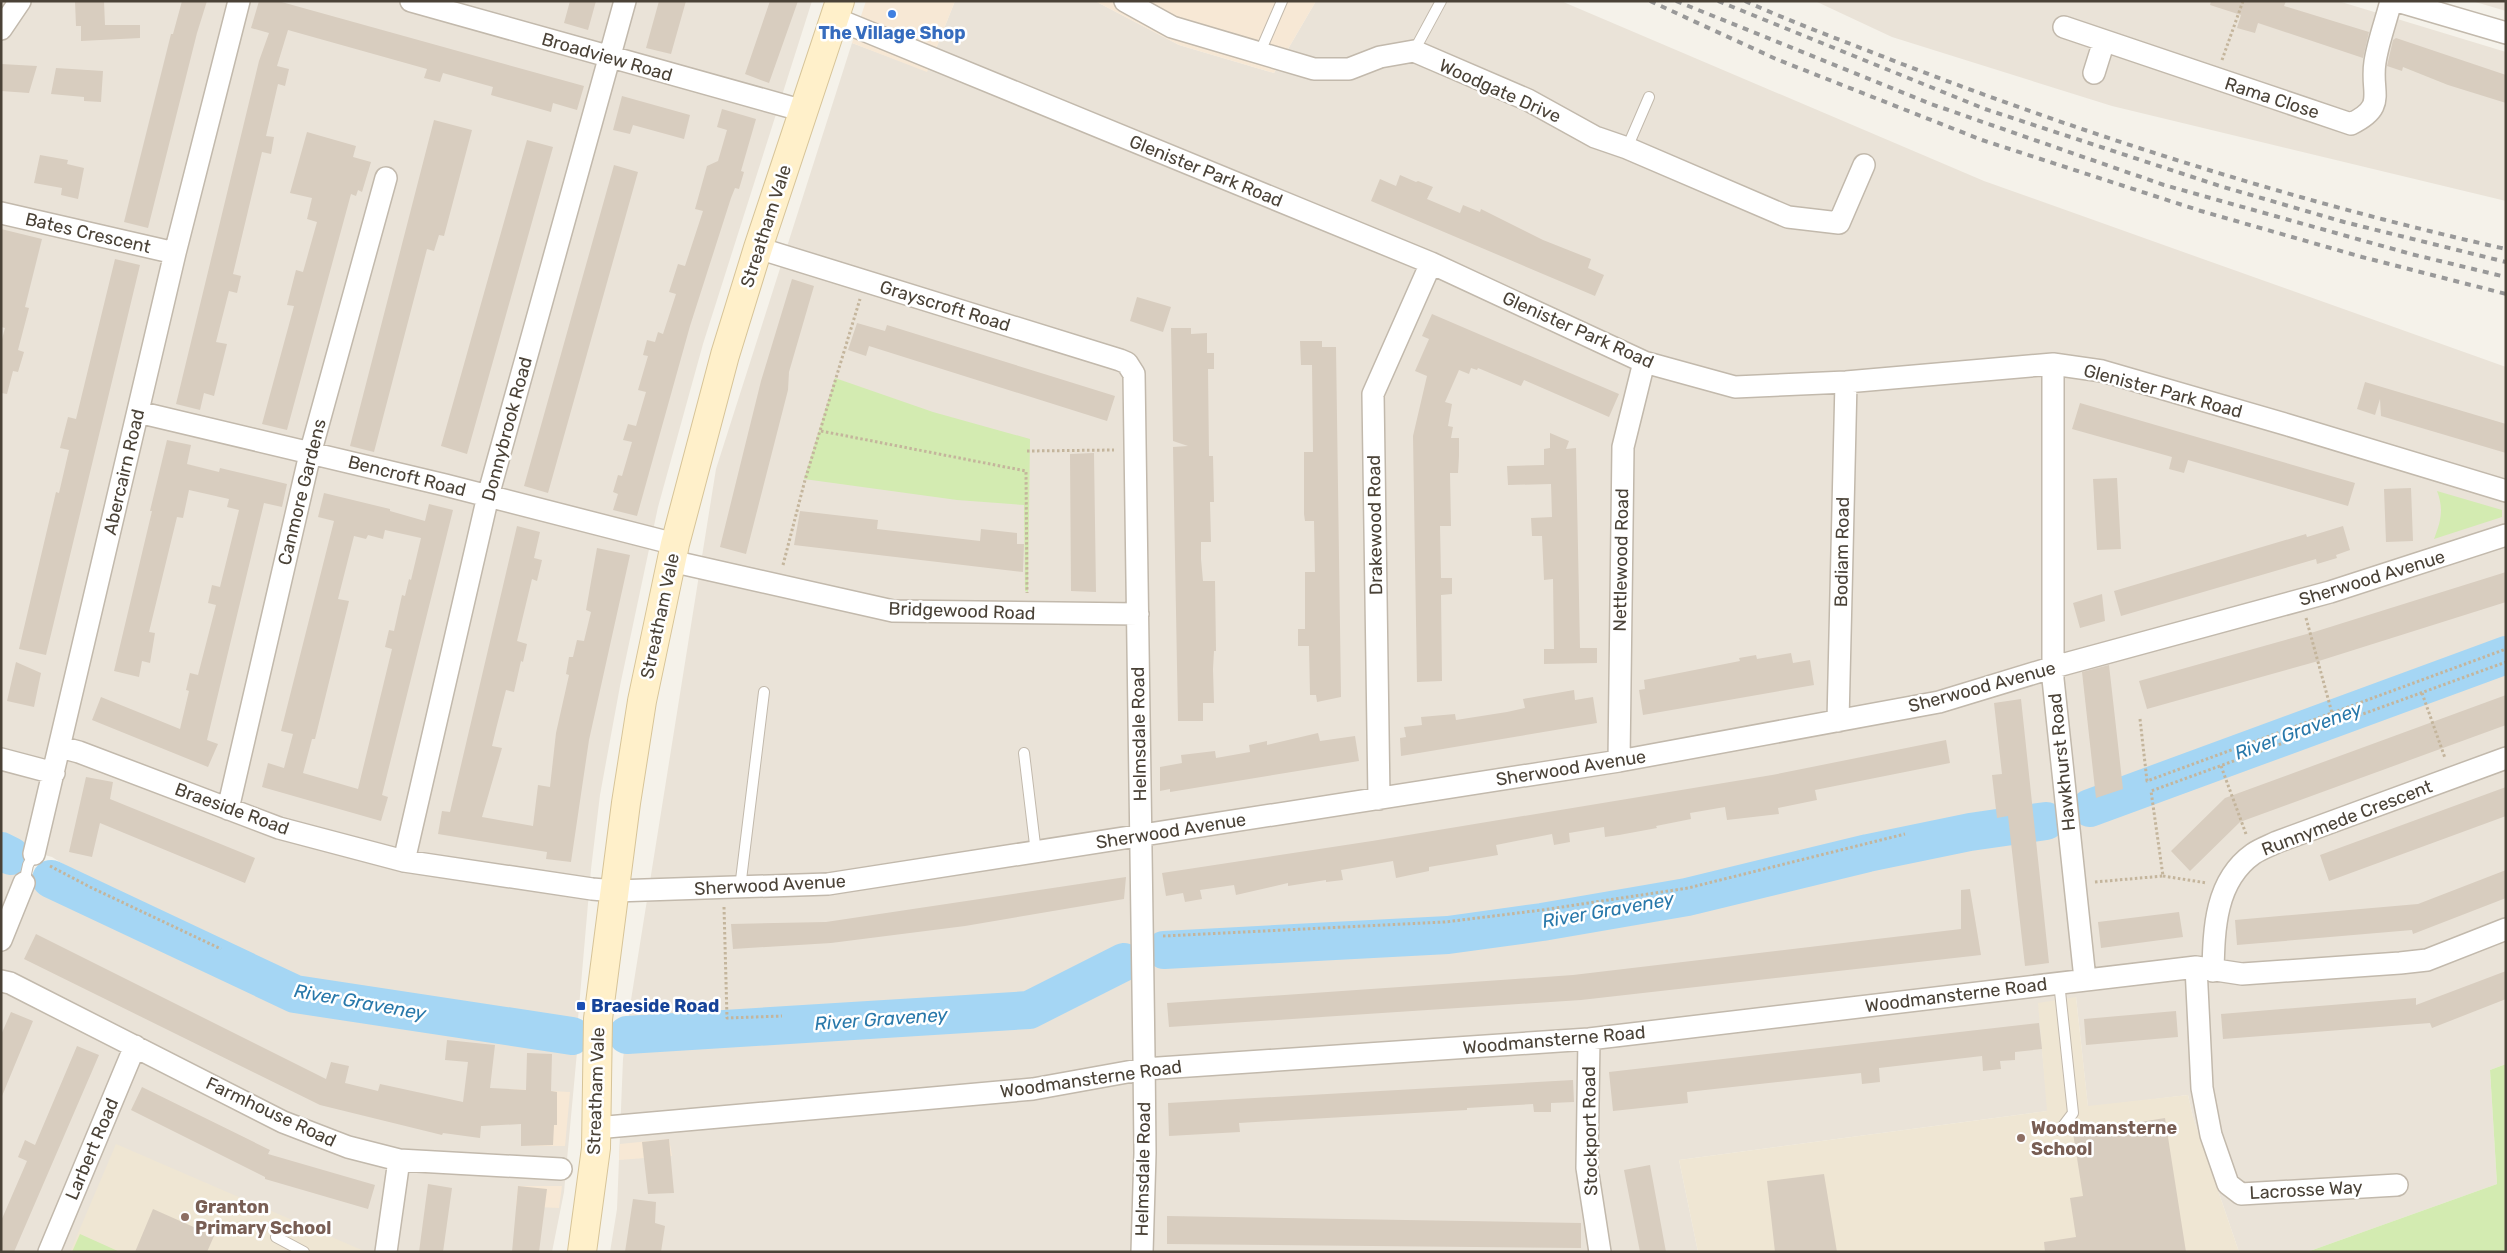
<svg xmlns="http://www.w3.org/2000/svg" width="2507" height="1253" font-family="Rubik,sans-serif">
  <rect width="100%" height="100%" fill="#f5f2ea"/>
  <path fill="#eae3d8" d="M1,1H812L703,344L658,507L620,686L600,795L591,869L578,1019L299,982L92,882L52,857L1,843Z
    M955,1H1095L1179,45L1274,73L1316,1H1561L1984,181L2506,367V1064L2490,1070L2497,1184L2307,1252H2239L2193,1117L2188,1095L2088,1107L2076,997L2042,1049L2048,1111L1679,1160L1698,1252H610L617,1209L623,1059L631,1000L716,469L852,43L927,71Z
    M1815,1H2338L2506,52V201L2112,106L1892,37Z
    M2472,1H2506V11Z
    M1,862L13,868L42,894L292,1001L577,1052L564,1192L552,1252H1Z"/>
  <path fill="#f7e8d5" d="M866,1H955L927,72L852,43Z
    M1095,1H1316L1274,73L1179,45Z
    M510,1089L570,1092L565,1146H521V1124H508Z
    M669,1139L672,1156L619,1160L620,1144Z
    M518,1186H562L559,1208L516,1206Z"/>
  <path fill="#efe6d3" d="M2076,997L2088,1106L2188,1095L2193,1117L2239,1252H1698L1679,1160L2047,1111L2038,1003Z
    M116,1144L364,1251V1252H70Z"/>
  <path fill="#d3ebb1" d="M835,378L933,412L1030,439L1028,592L1025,591L1024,505L957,500L804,479Z
    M2437,491L2502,510V517L2434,539C2441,521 2444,509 2437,491Z
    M2506,1064V1252H2307L2497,1184L2490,1070Z
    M80,1234L120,1252H72Z"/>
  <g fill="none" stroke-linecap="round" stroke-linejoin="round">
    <path stroke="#a5d6f4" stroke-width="38" d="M2090,808L2506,655
      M1,851L11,856
      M51,879L295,994L572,1036
      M1164,950L1448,935L1542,922L1687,897L1868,853L1970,832L2046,821
      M627,1035L1029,1010L1124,962"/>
  </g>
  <path fill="#d8cdbf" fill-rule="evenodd" d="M75,1H104L105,25H140V38L81,41V26H76Z
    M182,1H207L197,33L148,228L124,222L171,34H173Z
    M259,1H278L584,86L577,110L553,103L551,112L491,95L493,87L443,73L440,82L424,78L427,69L288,30L277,66L289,69L285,86L278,84L266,136L274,137L271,154L262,152L233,274L241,276L237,293L229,291L216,342L227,344L214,396L204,393L200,410L176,404L259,61L269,33L251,28Z
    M570,1H596L588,30L564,23Z
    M659,1H686L671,54L646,48Z
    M770,1H798L769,83L745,74Z
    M2211,1H2286L2284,6L2369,32L2363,58L2258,23L2255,33L2237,28L2241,15L2210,5Z
    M2396,38L2506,75V103L2448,85L2403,67L2402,71L2387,66L2393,40Z
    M1,64L37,66L29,93L1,91Z
    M56,68L103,71L101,102L84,101V97L51,94Z
    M622,96L690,115L684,139L633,125L630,134L613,130Z
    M722,109L756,119L741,171L744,172L739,189L735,188L731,198L690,326L637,516L613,510L618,494L613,492L618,475L622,476L632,442L623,440L628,424L636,426L646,392L638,390L648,356L643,355L647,340L655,342L658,332L663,334L676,294L669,292L678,264L685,266L703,211L695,209L707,166L718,161L727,130L717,127Z
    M434,120L472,130L444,236L439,235L434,251L427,249L374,452L350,446Z
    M307,132L356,146L353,157L371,162L362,192L358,190L356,196L351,194L287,430L262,424L294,306L287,305L296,270L303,272L317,222L307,219L312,198L290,193Z
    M527,140L553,147L467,454L441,446Z
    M40,155L68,160L67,164L84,168L78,199L61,195L62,188L34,183Z
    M614,165L638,172L548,493L524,486Z
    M1400,175L1416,182L1418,181L1433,187L1427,199L1460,213L1463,205L1480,212L1481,209L1543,240L1591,259L1588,268L1604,275L1595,296L1371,201L1380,179L1396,186Z
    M1,229L42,239L25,307L29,308L18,350L24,352L18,372L13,371L7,394L1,393V343L5,328L1,327Z
    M115,259L140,265L46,655L19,649L56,492L59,493L69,450L60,448L68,417L76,419Z
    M792,279L814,286L789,372L788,390L746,554L720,547L761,381Z
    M1137,297L1171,307L1163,332L1130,321Z
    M1432,314L1619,394L1609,417L1524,380L1521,386L1478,368L1477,370L1471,368L1469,374L1459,370L1445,402L1452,404L1448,426L1453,427L1451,438H1459V456L1458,473H1450L1451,526H1440L1441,578H1452V594L1441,595L1442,681L1417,682L1413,436L1427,376L1415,371L1429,339L1422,336Z
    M857,323L885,331L887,325L1115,396L1107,421L869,346L866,356L848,350Z
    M1171,328H1191V334L1207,333V353H1214V369H1208L1209,456H1213L1214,502H1210L1211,542H1201V559L1203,581H1215L1216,651H1214L1213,669L1214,703H1203V721H1178L1173,447L1188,446L1173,441Z
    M1300,341H1322V347H1336L1341,697L1317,702L1316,695H1310L1309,646H1298V629H1305V572H1315L1314,521H1305L1304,514V452H1313L1312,365H1301Z
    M2365,382L2506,424V453L2381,416L2380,399L2375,415L2357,409Z
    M2080,403L2355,483L2348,506L2188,460L2184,473L2169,469L2172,457L2072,429Z
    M1550,433L1569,441L1566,449L1576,448L1580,648H1597V663L1544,664V649H1554L1553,579L1544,580L1542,536H1532L1531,518L1552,517L1551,484L1508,485L1507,466L1544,465V449L1550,448Z
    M167,440L191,445L187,464L219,472L220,468L287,484L282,507L264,503L207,740L218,744L208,767L92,720L101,697L180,729L189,691L186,690L190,673L198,675L216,605L208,603L212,585L220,587L239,510L227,507L229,499L189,490L183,518L177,517L149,632L155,633L150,663L142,661L139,677L114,671L152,511H150Z
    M1094,453L1096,592L1071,591L1070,454Z
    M2117,478L2121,549L2097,550L2093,479Z
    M2411,488L2413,541L2386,542L2384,489Z
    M324,493L390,509V511L425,521L429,504L453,510L382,795L388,797L381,821L262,787L268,763L284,768L293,734L281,731L334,521L318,517ZM385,530L421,538L411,580L409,579L405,596L402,595L394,631L389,630L385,647L392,649L358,789L303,773L312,739H315L349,601L338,599L354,536L366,539L368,535L383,539Z
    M800,511L878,520L877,529L980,541L981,529L1017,533V544H1024L1023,572L794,545Z
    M517,526L540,532L534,558L542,560L537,581L532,579L517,641L527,644L523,662L521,661L514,692L506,690L496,729L492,746L502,748L482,817L533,826L538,785L550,787L556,733L569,675L566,674L569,657H573L577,640L584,641L591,612L586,610L597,548L630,555L589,740L571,862L546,859L547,852L438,834L442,811L450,812Z
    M2343,526L2350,550L2336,555L2337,558L2317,564L2316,559L2121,616L2114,591L2306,534L2307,537Z
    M2506,572V602L2322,660L2147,709L2139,681L2314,632Z
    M2102,594L2105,621L2080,628L2073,603Z
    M1791,653L1793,663L1810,660L1814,685L1643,715L1639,690L1645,689L1644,680L1740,661L1739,658L1756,655L1757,659Z
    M16,662L41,673L34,707L7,701Z
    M2109,665L2123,789L2096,798L2082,672Z
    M1574,690L1575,700L1593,697L1597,723L1401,756L1400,738L1406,737L1404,727L1422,725L1421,717L1455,714L1456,720L1507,712L1525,708L1523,699Z
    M2506,695V725L2240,822L2190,871L2171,851L2225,798Z
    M2021,699L2049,963L2025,966L2008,816L1997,818L1992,775L2002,774L1994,703Z
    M1318,733L1320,741L1355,736L1359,761L1170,792V789L1160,791V767L1182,763L1181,755L1215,751L1216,758L1250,752L1249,745L1267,741V745Z
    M1946,740L1950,763L1815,790L1817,800L1778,808L1779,814L1727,820L1725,807L1690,813L1691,819L1656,826L1657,828L1619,835L1605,837L1604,827L1569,833L1570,842L1554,845L1552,834L1496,845L1498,855L1429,867V871L1396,878L1393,861L1341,870L1343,880L1326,882V880L1288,886V883L1236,895L1234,885L1200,890L1202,899L1185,902L1183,893L1166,896L1162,873L1372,841L1772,775Z
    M86,777L113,782L110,799L255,858L245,883L100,823L92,857L69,852Z
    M2506,787V816L2329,881L2320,855Z
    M2506,870V898L2413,934L2412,930L2237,945L2235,920L2418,904Z
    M1126,877L1124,899L965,926L831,943L733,949L731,924L826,922Z
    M1970,889L1981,955L1581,1000L1169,1027L1167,1003L1573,975L1961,929V890Z
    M2179,912L2183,937L2101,948L2098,922Z
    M36,934L326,1079L331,1062L349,1066L345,1083L378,1091L380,1084L463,1102L468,1062L445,1060L447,1040L495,1045L490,1088L526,1090L527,1053L552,1054L551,1091L557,1092V1125H554L553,1145L521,1146V1124L481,1126L480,1138L443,1133L442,1135L320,1105L24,959Z
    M2506,971V999L2432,1028L2430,1023L2223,1039L2221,1014L2416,998V1005Z
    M2176,1011L2178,1037L2086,1045L2084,1019Z
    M11,1012L33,1021L2,1096L1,1035Z
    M2039,1023L2042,1049L2015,1052V1060L2000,1061L2001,1069L1983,1071L1982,1056L1879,1068L1880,1082L1862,1084L1861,1073L1687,1092L1688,1103L1613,1111L1609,1072Z
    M77,1046L99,1055L14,1252H1V1221L27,1161L18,1157L25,1140L35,1145Z
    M1573,1080L1574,1102L1551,1103V1112H1534L1533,1104L1467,1108V1110L1239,1123L1240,1132L1169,1136L1168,1103Z
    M142,1087L270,1150L268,1154L375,1185L368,1209L265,1179V1177L131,1110Z
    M2165,1118L2186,1252H2045L2044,1242L2076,1237L2070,1198L2083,1196L2073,1133Z
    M669,1139L674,1193L648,1194L642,1142Z
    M1650,1165L1666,1252H1640L1624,1170Z
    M1824,1174L1837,1252H1775L1767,1181Z
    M428,1184L452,1188L443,1252H419Z
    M518,1186L547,1189L539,1252H512Z
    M633,1199L656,1202L655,1223L665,1226L661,1252H625Z
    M153,1209L214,1236L207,1252H135Z
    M1167,1216L1581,1223V1248L1167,1244Z"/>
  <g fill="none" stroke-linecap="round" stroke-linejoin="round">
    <defs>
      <path id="lane" d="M1414,51L1441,1
        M1260,52L1282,1
        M1627,148L1649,97
        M1024,753L1036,853
        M24,883L28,865L34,854
        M740,888L764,692
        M2059,982L2073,1113L2060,1130
        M276,1237L304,1252"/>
      <path id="street" d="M411,1L804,111
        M1125,1L1172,27L1314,69H1349L1380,57L1414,51L1528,100L1595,137L1627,148L1788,217L1839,223L1864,165
        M2397,1L2506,33
        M834,18L1431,263L1644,362L1735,387L1846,382L2053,364L2102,371L2288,425L2506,491
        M2064,27L2351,124C2388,106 2370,93 2375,62C2378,42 2386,21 2391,1
        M1,29L20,1
        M2094,73L2104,41
        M1,213L175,253
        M758,248L1120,360L1127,363L1134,374L1144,1057L1145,1153L1142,1252
        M2053,364V679L2085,979
        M138,412L445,485L675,544
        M671,561L893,611L1138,614
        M1838,721L1846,382
        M60,747L79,752L279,828L404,861L592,889L615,891L828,884L1619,761L1939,702L2054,667L2330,592L2506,535
        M1,759L54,773
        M1619,761L1623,447L1644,362
        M1379,799L1373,394L1431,263
        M228,809L310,454L386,178
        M34,854L175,253L239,1
        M404,861L488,496L625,1
        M1,940L24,883
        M2196,967L2202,1088L2211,1135L2228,1184L2241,1194L2397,1185
        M2213,971C2214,929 2215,881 2253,854C2260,849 2269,846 2277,842L2506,758
        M1,981L10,983L283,1122L348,1147L399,1160L561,1169
        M1589,1039L1587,1168L1600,1252
        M596,1128L1033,1089L1144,1069L1589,1039L2196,967L2242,974L2400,963L2427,960L2506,929
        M49,1252L135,1046
        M386,1252L399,1160"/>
      <path id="secondary" d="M582,1252L596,1148L598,1019L626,803L642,701L675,544L725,355L758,248L840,1"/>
    </defs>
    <use href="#lane" stroke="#c2b9ac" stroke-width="12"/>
    <use href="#street" stroke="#c2b9ac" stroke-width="24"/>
    <use href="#secondary" stroke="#d7c498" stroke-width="30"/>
    <path stroke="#c4b59c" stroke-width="3" stroke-dasharray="2.5 2.5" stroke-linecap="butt" d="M2222,60L2243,1
      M821,431L1026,471L1027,593
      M1027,451L1114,450
      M783,565L805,480L860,299
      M2306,618L2332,713
      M2422,693L2445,758
      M2140,719L2147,781L2506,649
      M2221,766L2246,834
      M50,866L90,887L221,949
      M2163,876L2207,883
      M2095,882L2163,876L2151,791L2506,662
      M724,907L727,1018L782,1016
      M1163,936L1445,922L1542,910L1688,888L1905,834"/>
    <use href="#lane" stroke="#fff" stroke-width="10"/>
    <use href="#street" stroke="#fff" stroke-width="21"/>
    <use href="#secondary" stroke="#fff0ca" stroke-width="28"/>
    <path stroke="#999" stroke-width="4" stroke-dasharray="6 6" stroke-linecap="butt" d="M1650,1L1776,59L1982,140L2201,211L2362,257L2506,294
      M1676,1L1931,104L2164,185L2411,254L2506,277
      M1718,1L1985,109L2220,186L2344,222L2506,262
      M1745,1C1796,24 1849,43 1902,64C2098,139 2300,203 2506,249"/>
  </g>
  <circle fill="#3f7fe0" stroke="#fff" stroke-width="2" cx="892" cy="14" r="5"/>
  <rect fill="#1a4fb4" stroke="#fff" stroke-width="2" x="576" y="1001" width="10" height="10" rx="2.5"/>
  <g fill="#8d6e63" stroke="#fff" stroke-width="2">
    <circle cx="2021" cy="1138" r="5"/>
    <circle cx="185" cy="1217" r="5"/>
  </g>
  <g text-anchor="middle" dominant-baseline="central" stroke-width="5" stroke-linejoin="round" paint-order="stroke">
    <g font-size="18" font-weight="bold" fill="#366cbe" stroke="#fff">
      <text x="892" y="33">The Village Shop</text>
    </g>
    <g font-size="18" fill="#4a4237" stroke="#fff">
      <text transform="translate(607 57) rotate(16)">Broadview Road</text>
      <text transform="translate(1500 91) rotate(24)">Woodgate Drive</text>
      <text transform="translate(2272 98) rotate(18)">Rama Close</text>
      <text transform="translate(1206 171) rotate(22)">Glenister Park Road</text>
      <text transform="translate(766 226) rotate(-72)">Streatham Vale</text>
      <text transform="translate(88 233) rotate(13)">Bates Crescent</text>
      <text transform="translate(945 306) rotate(17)">Grayscroft Road</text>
      <text transform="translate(1578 330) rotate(24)">Glenister Park Road</text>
      <text transform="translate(2163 391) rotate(15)">Glenister Park Road</text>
      <text transform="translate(507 429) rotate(-75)">Donnybrook Road</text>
      <text transform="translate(124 472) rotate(-77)">Abercairn Road</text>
      <text transform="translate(407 476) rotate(14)">Bencroft Road</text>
      <text transform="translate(302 492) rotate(-76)">Canmore Gardens</text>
      <text transform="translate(1375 525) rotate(-91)">Drakewood Road</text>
      <text transform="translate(1842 552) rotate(-89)">Bodiam Road</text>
      <text transform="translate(1621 560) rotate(-89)">Nettlewood Road</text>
      <text transform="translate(2372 578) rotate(-17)">Sherwood Avenue</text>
      <text transform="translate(962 611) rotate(2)">Bridgewood Road</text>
      <text transform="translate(660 616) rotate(-78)">Streatham Vale</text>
      <text transform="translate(1982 687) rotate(-15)">Sherwood Avenue</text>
      <text transform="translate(1139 734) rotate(-91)">Helmsdale Road</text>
      <text transform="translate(2062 762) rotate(-96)">Hawkhurst Road</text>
      <text transform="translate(1571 768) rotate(-9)">Sherwood Avenue</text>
      <text transform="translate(232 809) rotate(20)">Braeside Road</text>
      <text transform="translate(2347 818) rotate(-21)">Runnymede Crescent</text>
      <text transform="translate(1171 831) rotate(-9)">Sherwood Avenue</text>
      <text transform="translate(770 885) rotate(-3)">Sherwood Avenue</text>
      <text transform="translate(1956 995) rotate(-7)">Woodmansterne Road</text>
      <text transform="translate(1554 1040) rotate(-5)">Woodmansterne Road</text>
      <text transform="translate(1091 1079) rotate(-8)">Woodmansterne Road</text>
      <text transform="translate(596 1091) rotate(-88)">Streatham Vale</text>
      <text transform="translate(271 1112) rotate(25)">Farmhouse Road</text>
      <text transform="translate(1590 1131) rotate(-91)">Stockport Road</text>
      <text transform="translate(92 1149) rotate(-67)">Larbert Road</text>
      <text transform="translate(1143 1169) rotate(-89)">Helmsdale Road</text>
      <text transform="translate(2306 1190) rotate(-3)">Lacrosse Way</text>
    </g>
    <g font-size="18" font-weight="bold" fill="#164399" stroke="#fff" text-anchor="start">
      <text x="591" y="1006">Braeside Road</text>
    </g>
    <g font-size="18" font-weight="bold" fill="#785e54" stroke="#fff" text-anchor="start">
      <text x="2031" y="1128">Woodmansterne<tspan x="2031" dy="21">School</tspan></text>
      <text x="195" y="1207">Granton<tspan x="195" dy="21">Primary School</tspan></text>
    </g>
    <g font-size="19" font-style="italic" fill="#2878aa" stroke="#fff">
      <text transform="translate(2298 731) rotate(-20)">River Graveney</text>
      <text transform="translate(1608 910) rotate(-10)">River Graveney</text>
      <text transform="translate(360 1002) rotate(10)">River Graveney</text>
      <text transform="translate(881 1019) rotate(-4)">River Graveney</text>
    </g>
  </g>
  <rect width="2507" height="1253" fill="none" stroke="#4a4237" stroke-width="5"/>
</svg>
